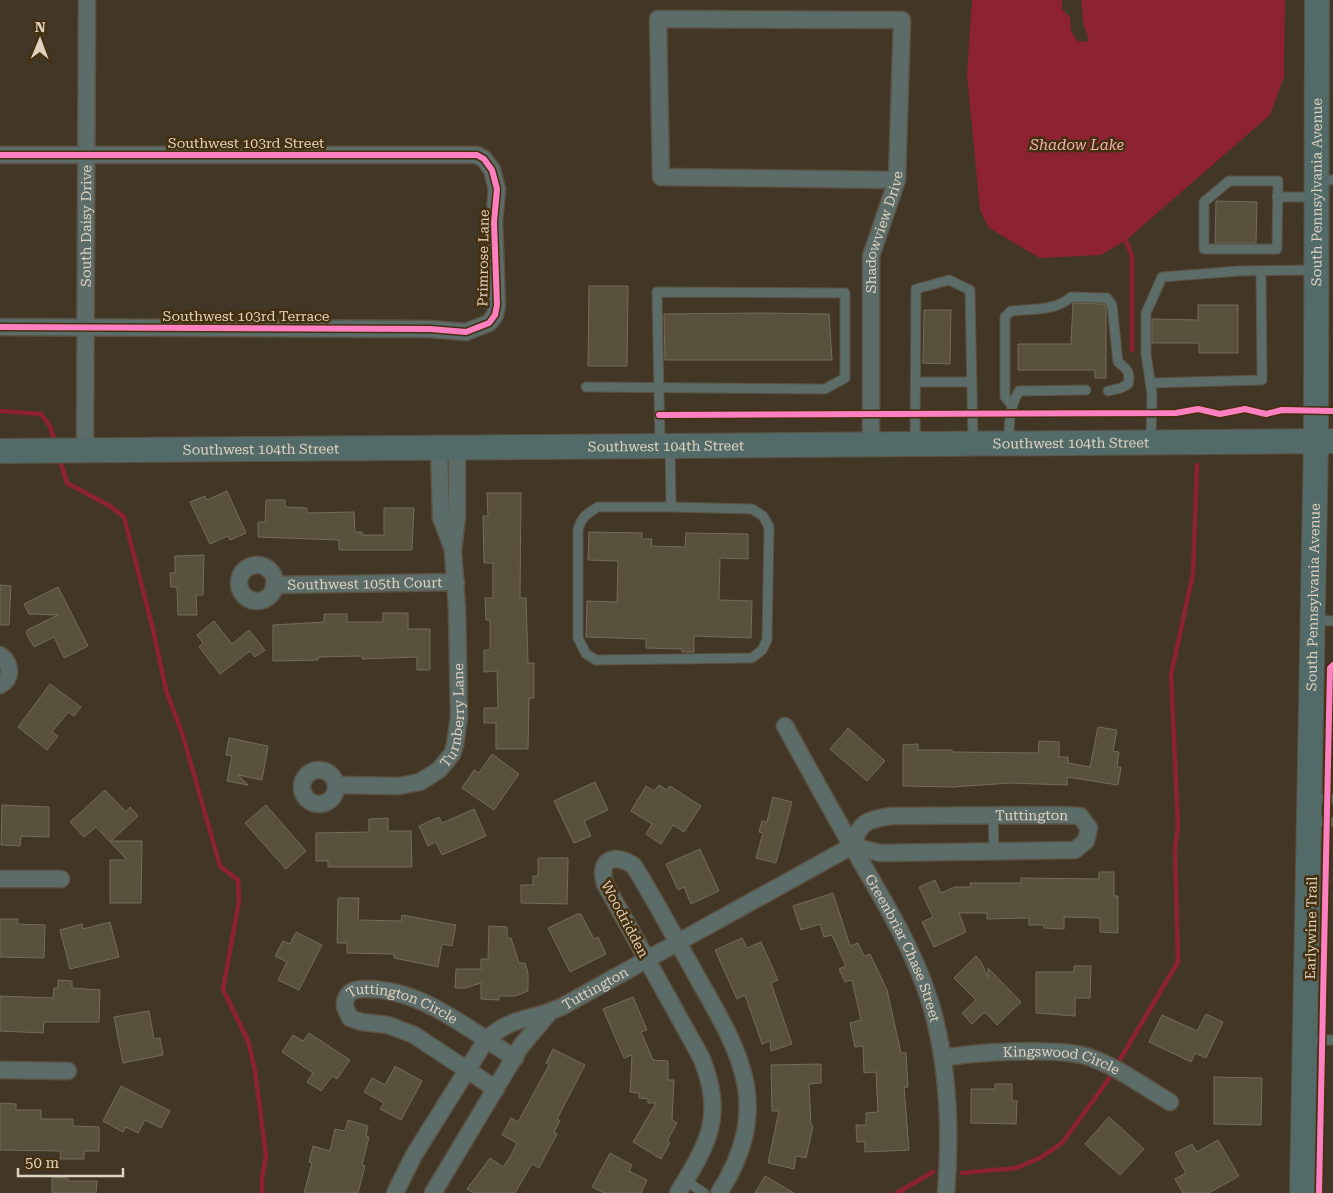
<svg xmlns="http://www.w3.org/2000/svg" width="1333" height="1193" font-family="'Roboto Serif',serif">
  <rect width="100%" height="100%" fill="#423726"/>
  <path fill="#8e2235" d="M972,0H1062V9L1070,17L1071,31L1077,41L1088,42C1088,35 1086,32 1084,26C1082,18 1083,8 1081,0H1285L1284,77L1270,115L1125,241L1101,255L1040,258L989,228L980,210L967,75Z"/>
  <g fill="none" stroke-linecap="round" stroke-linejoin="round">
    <path stroke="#8e2235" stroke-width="4.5" d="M1124,236L1132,256V350
      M0,411L41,414L50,426L55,443
      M59,457L67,483L110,506L124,517L153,629L166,690L183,736L220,866L238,880L239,901L223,989L248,1041L255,1070L266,1156L262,1178V1193
      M962,1173L1016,1168L1040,1158L1062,1143L1106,1083L1178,962L1175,849L1178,826L1171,675L1193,574L1197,465
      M897,1193L933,1172"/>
  </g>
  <path fill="#5a513c" stroke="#736c5d" d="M1216,201L1257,202L1256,243H1215Z
    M589,286H628L627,366H588Z
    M1073,303L1104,304L1106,307V378H1095V370H1018V344H1071Z
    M1198,305H1238V353H1199V343H1152V319L1198,320Z
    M924,310H951L950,364L923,363Z
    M762,313L829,314L832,360H665L664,314Z
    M227,491L246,533L230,540L228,536L210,544L190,502L205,496L207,500Z
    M487,493H521L520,598H526L528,663H534V698H529L528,749H496V723H484V708H498L497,671L484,672V650H490V620H486L485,598H493V563H484L483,516H488Z
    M266,500H285V507L307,508V513L354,512L355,532H362V535H384V508H414L412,550H339V540L258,537V522H265Z
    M589,532L642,533V539H652L651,546L685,547L686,533L748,534V559L720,558L719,600L752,601L751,638L694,636V652H682V649L646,648V639L586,637L587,601L617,602L618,561L588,560Z
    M204,555L203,595H196L197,615H178L177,587H171L170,573H175V556Z
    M0,585L11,586L9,625H0Z
    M58,587L88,646L64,658L54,637L34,647L27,635V630L58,615L29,614L24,604Z
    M383,613H408V629H430V670H417V657L362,659V656L318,657V660L273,661V625L324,622V614H347V622H383Z
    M214,621L232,644L249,630L265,650L255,657L250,651L220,674L199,647L203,643L197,635Z
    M50,684L81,707L74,716L68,712L52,732L58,736L47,750L18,727Z
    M1098,727L1117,730L1113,751L1119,752L1117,767H1121L1118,785L1067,777V785L1010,783L953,787L903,786V745L918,744V750H952V752L1038,753L1039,741L1059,742V757H1068V763L1090,767Z
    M848,728L885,761L867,781L830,749Z
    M229,738L268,746L262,780L238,775L248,785L227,781L232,756L226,755Z
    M492,754L519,774L494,810L462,788L474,770L479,773Z
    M595,782L608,810L584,821L591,836L574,843L554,801Z
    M659,785L667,790L670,786L701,806L684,832L673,825L661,844L646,834L652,824L631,811L646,786L654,791Z
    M105,790L126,812L130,807L138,816L111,841H142L141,903H110V860H127L96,827L84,837L70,822Z
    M773,797L792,802L776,863L756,858L763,833L759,832L762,821L767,822Z
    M2,805L49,807V837L21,836L20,846L1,845Z
    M266,805L306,851L286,869L245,823Z
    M474,809L486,836L442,855L436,842L428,846L419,826L439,817L442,823Z
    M388,818V831H411L412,867H328V861H316V833L369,832V819Z
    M700,849L719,891L691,904L684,887L678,890L666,864Z
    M538,858H568L567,904L521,903V885H533V876H538Z
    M1099,872H1114V896H1118V933L1100,932V918L1064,917V929L1044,928V925H1029V918L987,919V913H959L966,932L934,947L922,922L933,917L919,887L935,880L941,893L955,887H971L970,883H1021V878L1099,879Z
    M833,893L850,946L858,943L864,956L870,954L887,990L901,1053H906L908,1087H904L909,1150L865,1152V1142H857L856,1125H866V1113L878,1112L876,1072L864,1073L863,1046L855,1047L850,1023L861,1020L852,980L845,982L839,969L846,966L832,935L824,937L820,924L801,930L793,906Z
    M338,898H359L358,920L401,921L402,915L456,925L452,946L442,944L438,967L394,958V954L347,953V943H337Z
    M577,914H581L594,939L598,937L606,954L570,972L548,928Z
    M0,919H18L17,924L45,925L44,958L0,957Z
    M110,922L119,957L70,969L60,930L82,924L83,929Z
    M489,926L507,927V938H511L519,963H525L528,973V991L515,996H499V1000L481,999V983L465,988H455L456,969H481V959H488Z
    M296,932L322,945L299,990L278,980L287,962L275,956L283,941L290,944Z
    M742,938L747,948L761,942L778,980L771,983L792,1044L771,1051L770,1041L762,1044L745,995L737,999L715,950Z
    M976,956L981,962L988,977V968L1021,1002L997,1025L985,1012L972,1024L962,1013L976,1000L954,978Z
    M1074,966H1091L1090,998H1075V1016L1036,1013V972H1074Z
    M58,980L72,981V988L100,990L99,1022H44L43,1033L0,1031V996L53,998L54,988H58Z
    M633,997L647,1030L641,1032L653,1060L668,1061V1080H674L672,1120L677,1123L667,1141L670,1143L661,1159L633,1142L656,1103H648V1099L639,1098V1093L630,1092L632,1055L624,1058L603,1009Z
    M149,1011L154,1039L160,1038L163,1055L123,1063L114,1017Z
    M1206,1014L1223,1022L1206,1058L1195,1053L1191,1062L1149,1042L1162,1015L1197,1031Z
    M309,1033L350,1060L337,1079L332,1076L321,1091L307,1082L313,1073L282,1052L293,1035L303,1041Z
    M553,1049L585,1065L557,1119L560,1121L554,1132L557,1134L539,1168L532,1164L515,1193H474L467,1189L490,1158L503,1167L510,1157L517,1143L502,1135L511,1118L518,1122L549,1065L546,1063Z
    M821,1064V1083L809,1084L811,1125L813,1126L806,1158L796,1156L794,1169L768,1163L779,1111H772L771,1065Z
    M395,1066L422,1081L401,1120L380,1109L384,1103L364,1092L372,1078L385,1085Z
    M1214,1077L1262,1078L1261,1125L1214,1124Z
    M995,1084H1012V1101H1017L1016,1124L971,1123V1089H995Z
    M121,1086L170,1111L161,1128L145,1120L138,1133L126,1127L123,1132L103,1121Z
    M0,1103L16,1104V1110H41V1119H73V1126L99,1127V1151H84V1159H60L61,1151L0,1150Z
    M1109,1117L1144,1149L1120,1175L1085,1144Z
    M348,1120L368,1126L366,1136L369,1137L362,1165L365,1166L358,1193H304L312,1163L309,1162L313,1146L330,1151L335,1129L345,1131Z
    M1218,1140L1239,1176L1209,1193H1183L1175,1179L1186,1173L1175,1153L1192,1144L1197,1152Z
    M610,1153L632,1165L629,1171L647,1180L641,1193H604L592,1187Z
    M765,1176L794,1193H755Z
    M52,1177L68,1178V1181H97L96,1193H52Z"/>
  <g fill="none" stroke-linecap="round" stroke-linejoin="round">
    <defs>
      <path id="service" d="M1316,180H1333
        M1229,181H1278L1277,249H1204V202Z
        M1277,197H1315
        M916,382H972
        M1150,383L1262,380L1261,271
        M586,387L825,389L845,378V293L657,292C658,343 659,394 660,445
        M1011,404L1005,397V317L1011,311C1031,309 1056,311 1071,297L1107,298L1112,305L1118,362C1127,369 1131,373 1128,384L1121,388L1108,391
        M1151,441L1152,394L1146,354V313L1162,277L1239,271L1315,270
        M1009,442C1009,422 1009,408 1019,391L1086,390
        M915,443L916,289L949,280L970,290L973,442
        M670,446L671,507H598C587,513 581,518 578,530V638L586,654L596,660L752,658L762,650L767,640L769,527L763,516L752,509L671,507
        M1313,620L1333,621
        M1311,798L1333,799
        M993,815L994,851
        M1309,821L1333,822
        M1306,1040H1333
        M686,1181L704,1193"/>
      <g id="minor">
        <path d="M0,155H477L484,159L492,170L497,189L494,222L497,305L495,315L489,323L466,332L430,329L0,327"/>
        <path id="s1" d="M871,444V256L897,180L902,20L658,19L661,177L897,180"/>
        <path d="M439,447L441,518L452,547"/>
        <path id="s2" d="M85,451L87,0"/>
        <circle cx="257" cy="583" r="18"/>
        <path id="s3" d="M274,585L456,582"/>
        <path d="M0,655C10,662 14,678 0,685"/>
        <path id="s4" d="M785,726C807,766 829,806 852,846C881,897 914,948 931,1005C949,1067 951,1130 946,1193"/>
        <circle cx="319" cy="787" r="17"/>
        <path id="s5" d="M336,785L399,786L420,782L439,770L452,754L455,745L459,717L457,609L453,551L457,517V447"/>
        <path d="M0,879H61"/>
        <path id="s6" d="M943,1058C975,1052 1059,1047 1089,1057C1118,1067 1144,1087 1170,1102"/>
        <path d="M0,1070L68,1071"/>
        <path id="s7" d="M496,1089L414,1035L388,1025L362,1022L350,1018L345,1007C344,995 351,989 363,989C421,987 468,1030 515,1058"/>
        <path id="s8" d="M395,1193L414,1155L486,1040C512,1015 534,1021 563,1006L852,846C860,822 867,819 892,816L1060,815L1080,816L1089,828L1086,841L1075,850L880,853L852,846"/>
        <path d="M433,1193L521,1046L548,1014"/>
        <path d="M678,1193C709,1142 725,1116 701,1057L605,884C597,858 616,853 634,866C656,902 676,939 696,975C741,1054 774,1106 719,1193"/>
      </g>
      <g id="secondary">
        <path id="s9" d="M0,451L1333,441"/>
        <path id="s10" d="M1302,1193L1316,441L1317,0"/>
      </g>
    </defs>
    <use href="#service" stroke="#5c5244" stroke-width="11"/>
    <use href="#minor" stroke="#5c5244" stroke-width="19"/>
    <use href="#secondary" stroke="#5c5244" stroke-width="26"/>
    <use href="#service" stroke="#5c6c68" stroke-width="9"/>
    <use href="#minor" stroke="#5c6c68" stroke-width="16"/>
    <use href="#secondary" stroke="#536b68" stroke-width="24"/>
    <defs>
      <path id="cycleway" d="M0,155H477L484,159L492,170L497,189L494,222L497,305L495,315L489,323L466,332L430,329L0,327
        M659,415L1176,413L1198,409L1220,414L1245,409L1266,414L1282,410L1333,411
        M1319,1193L1330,668L1333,665"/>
    </defs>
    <use href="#cycleway" stroke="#442f0e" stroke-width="9"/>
    <use href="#cycleway" stroke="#ff80c0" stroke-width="6"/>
  </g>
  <g text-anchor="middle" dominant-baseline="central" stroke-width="5" stroke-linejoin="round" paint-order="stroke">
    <g font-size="14" fill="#dfd2c0" stroke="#442f0e">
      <text x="246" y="143">Southwest 103rd Street</text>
      <text stroke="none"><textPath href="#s10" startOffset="1001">South Pennsylvania Avenue</textPath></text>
      <text stroke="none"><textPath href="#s2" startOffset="225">South Daisy Drive</textPath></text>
      <text stroke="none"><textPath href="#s1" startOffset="214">Shadowview Drive</textPath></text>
      <text transform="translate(483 258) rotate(-89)">Primrose Lane</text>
      <text x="246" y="316">Southwest 103rd Terrace</text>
      <text stroke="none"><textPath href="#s9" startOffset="1071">Southwest 104th Street</textPath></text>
      <text stroke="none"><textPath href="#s9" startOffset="666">Southwest 104th Street</textPath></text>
      <text stroke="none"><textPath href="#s9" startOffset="261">Southwest 104th Street</textPath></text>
      <text stroke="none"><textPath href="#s3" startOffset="91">Southwest 105th Court</textPath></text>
      <text stroke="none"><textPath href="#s10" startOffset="596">South Pennsylvania Avenue</textPath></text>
      <text stroke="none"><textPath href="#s5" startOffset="166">Turnberry Lane</textPath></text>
      <text stroke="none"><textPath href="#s8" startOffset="788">Tuttington</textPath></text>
      <text transform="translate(625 919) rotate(62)">Woodridden</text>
      <text transform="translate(1311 928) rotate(-89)">Earlywine Trail</text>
      <text stroke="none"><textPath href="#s4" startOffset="252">Greenbriar Chase Street</textPath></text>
      <text stroke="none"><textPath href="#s8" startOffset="300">Tuttington</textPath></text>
      <text stroke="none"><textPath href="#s7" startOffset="248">Tuttington Circle</textPath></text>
      <text stroke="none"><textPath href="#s6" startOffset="120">Kingswood Circle</textPath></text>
    </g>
    <g font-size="15" font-style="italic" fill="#f0b1b5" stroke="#442f0e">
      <text x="1077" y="145">Shadow Lake</text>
    </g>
  </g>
  <g transform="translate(40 40) rotate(1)" stroke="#442f0e" stroke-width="4" paint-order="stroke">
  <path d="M0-4L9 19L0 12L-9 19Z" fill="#dfd2c0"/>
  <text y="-8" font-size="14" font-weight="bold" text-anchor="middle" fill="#dfd2c0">N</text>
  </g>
  <path d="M18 1168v8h105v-8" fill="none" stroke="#dfd2c0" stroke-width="2.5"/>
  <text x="25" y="1168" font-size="15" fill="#dfd2c0" stroke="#442f0e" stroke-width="4" paint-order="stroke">50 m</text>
</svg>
